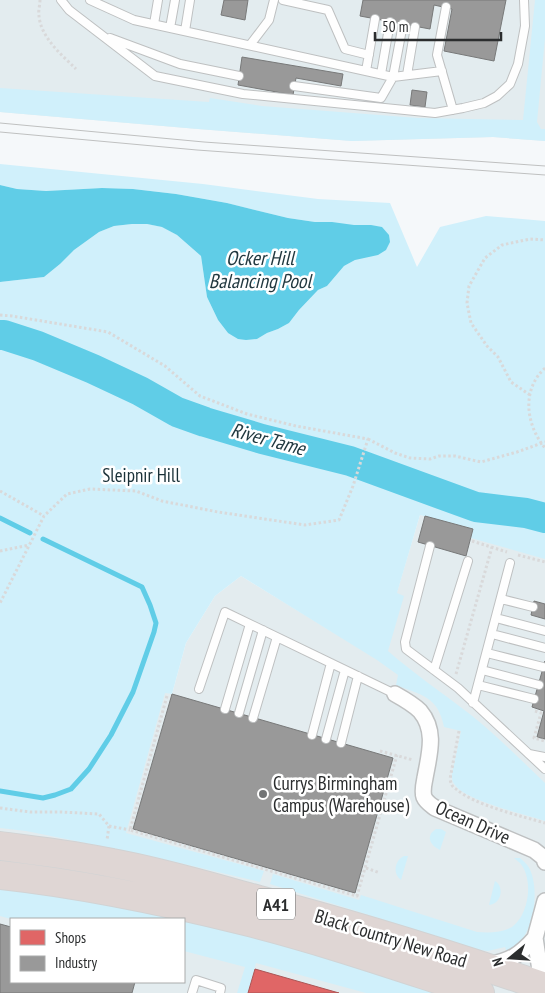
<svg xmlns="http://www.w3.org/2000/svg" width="545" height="993" font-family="'PT Sans Narrow',sans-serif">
  <rect width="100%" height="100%" fill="#f5f8fa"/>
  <path fill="#e3ecef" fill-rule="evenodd" d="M0,0H545V141L493,137L352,141L198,129L0,112Z
    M420,515L545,549V993H0V819L165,692L172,694L186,643L215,596L241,576L377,659ZM11,919H184V982H11Z"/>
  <path fill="#d0f0fb" d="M535,0H545V38L537,122L541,129H545V141L493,137L352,141L198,129L0,112V88L209,102L210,98L262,106L418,118L523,120Z
    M0,164L203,184L318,199L390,203L417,267L440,227L486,216L545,221V559L471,538L473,529L420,515L397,593L404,596L388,651C414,674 443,693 471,715C497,736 521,760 545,783V821C525,814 466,801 455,785C452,782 452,778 452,774L461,731L444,727C438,696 421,695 396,685L398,675L377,660L241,576L215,596L186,643L172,694L165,693L126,833L264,871L260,882L146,855L26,831L0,828V282L44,277L60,264L74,250L99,232L114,226L132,224H147L163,227L177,235L201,256L207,297L218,320L228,333L257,339L267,333L278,329L289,323L299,310L318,290L327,286L344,266L355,260L315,222L288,218L227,203L176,194L133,189L102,188L46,191L17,189L0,185Z
    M436,829H441L446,832L440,850C430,845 425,836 436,829Z
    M404,856H408L401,880C392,874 395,860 404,856Z
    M514,858H520C523,861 526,863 528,866C540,885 535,927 519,943C516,947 511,949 507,952L505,947L488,951L480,950L270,884L273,874L359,900L361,895L477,932C489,933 501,933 512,927C529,915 534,879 520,863C518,861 516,860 514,858Z
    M495,881C505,887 501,904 489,905Z
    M0,885L198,919L447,993H366L256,963L248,993H237L245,967L184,951V919H11L0,916Z"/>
  <path fill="#60cde7" d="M0,185L17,189L46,191L102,188L133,189L176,194L227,203L288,218L315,222H332L354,225H371L382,227L389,235L390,242L386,250L378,255L355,260L344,266L327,286L318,290L299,310L289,323L278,329L267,333L257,339L246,340L238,339L228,333L218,320L207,297L201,256L177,235L162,227L147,224H132L114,226L99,232L74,250L60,264L44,277L0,282Z"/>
  <path fill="#e06666" stroke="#a55" d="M255,969L339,993H248Z"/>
  <path fill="#999" stroke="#787979" d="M224,0H248L245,20L221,15Z
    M363,0H506L494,61L444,51L452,9L434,5L430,29L360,16Z
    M242,57L343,74L341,86L296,78L293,95L238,85Z
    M412,90L427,92L425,107L410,105Z
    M425,516L473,529L466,556L418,542Z
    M534,601L545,604V619L531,615Z
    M545,661V739L537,737L544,711L532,707Z
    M172,694L393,758L355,893L133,829Z
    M0,924L11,927V982H135L132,993H0Z"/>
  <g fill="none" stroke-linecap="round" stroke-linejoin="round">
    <path stroke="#60cde7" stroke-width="5" d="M0,518L30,533
      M0,791L43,798L55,795L71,789L89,769L111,735L133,692L154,632L156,623L150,605L142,587L43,539"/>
    <path stroke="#60cde7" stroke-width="30" d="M0,335H4L38,346L93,369L140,391L177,412L205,422L262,439L350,461L476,507L526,513L545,518"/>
    <defs>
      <path id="lane" d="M61,0L69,10L155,76L243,94L435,113L463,108L484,103L497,96L510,84L518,64L525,26L524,0
        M90,0L134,20L393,77L442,71
        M283,0L328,10L345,49L369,55
        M446,7L437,55L453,110
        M154,24L158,0
        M170,28L175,0
        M185,31L190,0
        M110,38L180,64L239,76
        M250,45L269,20L274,0
        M366,71L375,19
        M381,74L390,22
        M407,75L415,27
        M294,86L381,98L393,77L403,24
        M430,546L405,642L406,649L458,688L545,769
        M501,599L533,607
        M496,618L545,631
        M492,634L545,648
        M487,653L543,667
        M434,670L468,561
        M482,670L539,685
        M478,685L534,699
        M199,689L225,612L395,694
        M473,703L510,563
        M225,709L250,624
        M239,713L263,630
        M253,718L277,637
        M312,735L331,663
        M326,739L345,670
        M341,743L358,676
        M529,754L545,757
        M192,993L196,980L221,988L220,993"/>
      <path id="street" d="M395,694C404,699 413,704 420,711C437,731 429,755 425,778C424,783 422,791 424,797C426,802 431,805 435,808L534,850L544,858L545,862
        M545,901L535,938L540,970L545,981
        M488,965C510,961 520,955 535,938"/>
      <path id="highway" d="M0,846C38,851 75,855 112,863C162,872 211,887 259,900C355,925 451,955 545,987
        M0,875C83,884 164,901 245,921C325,941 402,968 480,993"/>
    </defs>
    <use href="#lane" stroke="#bec0c1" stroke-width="10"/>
    <use href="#street" stroke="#bec0c1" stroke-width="18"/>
    <use href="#highway" stroke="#d1d3d4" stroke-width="30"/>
    <path stroke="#d9d9da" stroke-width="3" stroke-dasharray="2.5 2.5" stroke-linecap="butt" d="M40,0C40,5 38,11 39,16C41,38 62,55 76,69
      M0,315L12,316L108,332L165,366L200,396L247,414L296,426L368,439L353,486L339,520L305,525L218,512L162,501L136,491L90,489L67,494L44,516L0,603
      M545,368C521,390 526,425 545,448
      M530,395L511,382L498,357L487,346L471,323L467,303L469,286L485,258L502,245L530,239L545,240
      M368,439L395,453L410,458L430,459L439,456H455L481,462L517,452L545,442
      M0,491L44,516
      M472,541L507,552
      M0,551L29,545
      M518,555L545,562
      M456,674L492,547
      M167,696L130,830L357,896L397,755
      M535,711L541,713L534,738L545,741
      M459,731L450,779C451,784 452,787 456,789C474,805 521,816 545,823
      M380,751L413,760
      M0,808L30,812H61L99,814L109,826L107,840
      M109,826L130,830
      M366,868L380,873"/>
    <use href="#lane" stroke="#fefefe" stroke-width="8"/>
    <use href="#street" stroke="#fefefe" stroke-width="15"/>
    <use href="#highway" stroke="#dfd6d4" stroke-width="28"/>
    <path stroke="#bfc0c0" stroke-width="1" d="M0,123L204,142L545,166
      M0,132L197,150L545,175"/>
  </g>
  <circle fill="#727475" stroke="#fff" stroke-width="2" cx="263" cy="794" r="5"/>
  <g text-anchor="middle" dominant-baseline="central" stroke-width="5" stroke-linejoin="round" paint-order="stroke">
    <rect fill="#fff" stroke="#6b6c6d" stroke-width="1" x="257" y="888.5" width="38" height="31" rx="4"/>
    <g font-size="18" font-weight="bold" fill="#2b2d2e">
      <text x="276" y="904">A41</text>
    </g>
    <g font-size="19" fill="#1a3138" stroke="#fff">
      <text x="141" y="475">Sleipnir Hill</text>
    </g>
    <g font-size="19" fill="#2b2d2e" stroke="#fff" text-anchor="start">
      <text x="273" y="783">Currys Birmingham<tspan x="273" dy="22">Campus (Warehouse)</tspan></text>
    </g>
    <g font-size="19" fill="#2b2d2e" stroke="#fff">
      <text transform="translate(473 822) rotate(24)">Ocean Drive</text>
      <text transform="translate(391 938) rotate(17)">Black Country New Road</text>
    </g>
    <g font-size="20" font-style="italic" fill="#223940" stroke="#fff">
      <text x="260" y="258">Ocker Hill<tspan x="260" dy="23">Balancing Pool</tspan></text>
      <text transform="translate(268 439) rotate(15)">River Tame</text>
    </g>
  </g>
  <rect x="10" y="918" width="175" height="65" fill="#ffffff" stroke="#aaabab"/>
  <rect x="20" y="930" width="25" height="15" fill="#e06666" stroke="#aaabab"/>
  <text x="55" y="943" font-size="15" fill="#2b2d2e">Shops</text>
  <rect x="20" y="956" width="25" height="15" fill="#999999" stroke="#aaabab"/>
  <text x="55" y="968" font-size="15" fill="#2b2d2e">Industry</text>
  <g transform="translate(510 958) rotate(252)" stroke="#ffffff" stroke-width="4" paint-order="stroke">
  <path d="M0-4L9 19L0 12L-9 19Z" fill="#2b2d2e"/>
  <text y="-8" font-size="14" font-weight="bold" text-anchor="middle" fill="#2b2d2e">N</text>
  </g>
  <path d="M375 32v8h126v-8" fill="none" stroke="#2b2d2e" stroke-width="2.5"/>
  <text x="382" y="32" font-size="15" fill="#2b2d2e" stroke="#ffffff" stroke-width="4" paint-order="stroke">50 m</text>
</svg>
